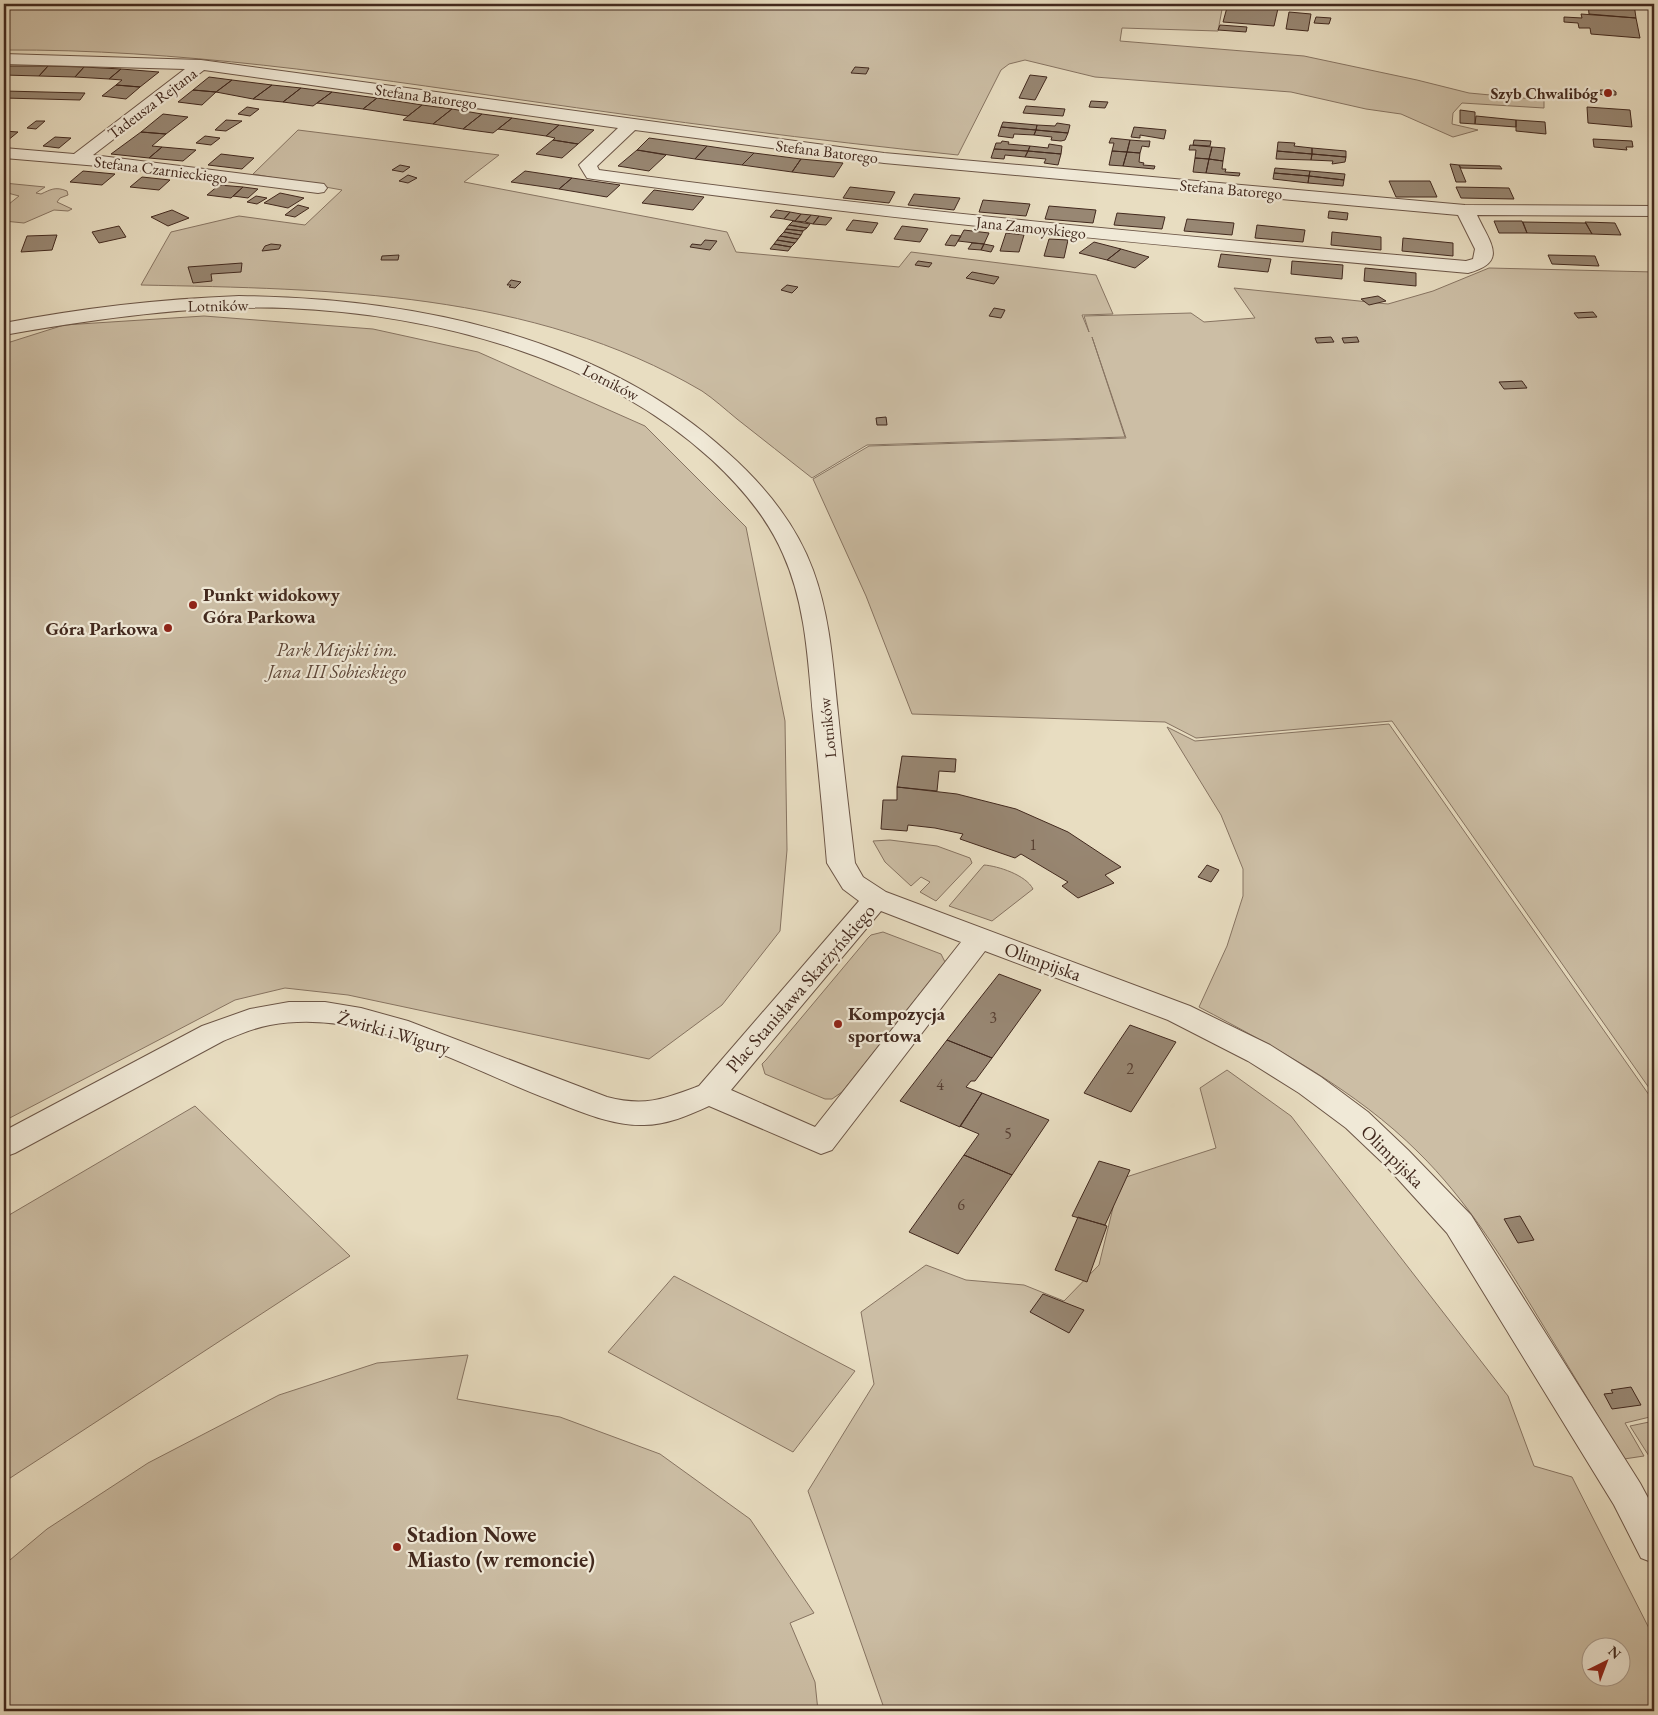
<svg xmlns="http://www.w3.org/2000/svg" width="1658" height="1715" font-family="'EB Garamond',serif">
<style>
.green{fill:#ccbea5;stroke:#877462;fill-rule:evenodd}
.building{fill:#988773;stroke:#42291e}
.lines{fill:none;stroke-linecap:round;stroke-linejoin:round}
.minor-casing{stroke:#6c5647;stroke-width:2}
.minor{fill:#f0e9d7;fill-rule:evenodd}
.poi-dot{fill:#8f2418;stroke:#f0e9d7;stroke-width:2}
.labels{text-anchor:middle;stroke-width:4.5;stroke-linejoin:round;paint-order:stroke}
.far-poi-label{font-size:16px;font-weight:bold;fill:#42291e;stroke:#f0e9d7;text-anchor:end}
.far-street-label{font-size:16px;fill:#42291e;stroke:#f0e9d7}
.number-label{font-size:16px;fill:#584033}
.poi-label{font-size:19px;font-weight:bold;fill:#42291e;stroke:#f0e9d7;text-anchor:start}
.park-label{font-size:19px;font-style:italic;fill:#5e4739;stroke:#f0e9d7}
.street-label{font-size:19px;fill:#42291e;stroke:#f0e9d7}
.near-poi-label{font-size:22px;font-weight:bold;fill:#42291e;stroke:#f0e9d7;text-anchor:start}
</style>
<rect width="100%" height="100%" fill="#e8ddc1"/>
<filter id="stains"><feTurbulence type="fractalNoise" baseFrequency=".004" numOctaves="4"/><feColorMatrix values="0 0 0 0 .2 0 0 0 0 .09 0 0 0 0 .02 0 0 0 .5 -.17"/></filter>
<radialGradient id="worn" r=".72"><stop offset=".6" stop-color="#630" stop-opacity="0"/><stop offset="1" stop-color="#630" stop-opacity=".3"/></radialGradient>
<path class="green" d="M4 4H1223L1218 31 1122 28 1120 41 1304 56 1417 80 1469 93 1544 100V108L1462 103 1453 113 1452 124 1478 130 1453 137 1401 114 1366 109 1291 92 1095 77 1025 60 1009 64 1001 70 958 155C812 140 668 121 522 100 351 75 177 49 4 50Z
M298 130 499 155 464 182 727 232 736 252 899 267 911 252 1096 275 1113 314 1082 315 1089 332 1084 316 1191 313 1204 322 1255 318 1234 288 1388 304 1433 291 1489 268 1654 272V1095L1392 721 1196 738 1165 722 912 714 866 596 813 479 869 446 1126 438 1092 337 1125 437 867 445 812 478C787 458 762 439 737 419 726 410 714 399 702 391 532 291 331 289 141 285L171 232 239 216 305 225 342 190 253 174Z
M4 183 45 187 36 193 41 194C50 190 55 186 67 191L68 195 60 198 57 202 72 209 68 211 54 210 24 223 4 221V208L19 196 4 192Z
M204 316 373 329 478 352 645 426 746 527 785 721 787 850 780 931 722 1005 649 1059 348 995 285 988 235 1000 4 1121V344L64 325Z
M1389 724 1654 1102V1416L1625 1423 1644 1456 1624 1459C1595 1411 1567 1364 1538 1317 1503 1259 1467 1200 1418 1152 1357 1091 1275 1047 1199 1007L1227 946 1243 896V869L1221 815 1167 727 1195 741Z
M890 840 937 846 970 858 972 863 936 901 920 892 930 882 921 877 911 886 885 862 873 841Z
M984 865C998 866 1026 875 1033 889L992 921 949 906Z
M883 932 941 954 945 962 842 1092 832 1099H825L765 1074 762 1064 766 1060 868 938 871 935Z
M1227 1070 1291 1116 1508 1396 1534 1466 1572 1477 1654 1638V1711H885L808 1491 874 1384 861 1312 926 1265 966 1280 1024 1285 1064 1301 1099 1265 1120 1179 1216 1148 1200 1088ZM1590 1648H1620V1678H1590Z
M195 1106 350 1256 4 1482V1218Z
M674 1276 855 1371 793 1452 608 1352Z
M468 1355 457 1399 560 1417 660 1454 750 1519 814 1613 790 1623 815 1682 818 1711H4V1565L47 1529 148 1463 279 1395 377 1363Z
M1654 1421V1464L1630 1426Z"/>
<path class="building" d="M1228 4H1279L1274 26 1223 22Z
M1588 4H1634L1636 18 1589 14Z
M1289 12 1311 14 1308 31 1286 29Z
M1581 14 1636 18 1640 38 1591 34 1590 28H1579L1578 23 1564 22V17L1582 18Z
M1316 17 1331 18 1329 24 1314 23Z
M1220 25 1247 27 1246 32 1218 30Z
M10 66H48L39 76 4 75Z
M48 66 84 67 75 77 39 76Z
M84 67 121 69 109 79 75 77Z
M855 67 869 68 866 74 851 73Z
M121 69 159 72 140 87 116 85 122 80 109 79Z
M1030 75 1047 77 1035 100 1019 98Z
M209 77 232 80 216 92 193 90Z
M232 80 272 85 253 99 216 92Z
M116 85 140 87 126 99 102 96Z
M272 85 301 88 283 102 253 99Z
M301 88 332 92 313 106 283 102Z
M193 90 216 92 202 105 178 102Z
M1600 90H1613L1616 92V95H1603L1600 94Z
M4 91 85 93 80 100 4 98Z
M332 92 377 98 363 109 317 103Z
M377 98 422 105 408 116 363 109Z
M1091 101 1108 102 1105 108 1089 107Z
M422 105 452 109 433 124 403 120Z
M1026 106 1065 109 1063 116 1023 113Z
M247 107 259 109 250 116 238 114Z
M1587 107 1630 110 1632 127 1588 123Z
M452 109 482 114 463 129 433 124Z
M1460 110 1475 112V124L1460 123Z
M163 114 188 117 166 134 141 132Z
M482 114 512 118 493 133 463 129Z
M1476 116 1516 120V127L1475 124Z
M512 118 559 125 546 136 498 129Z
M226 120 242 121 226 131 215 130Z
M1516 120 1545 122 1546 134 1516 131Z
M36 121H45L36 129 27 128Z
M1003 122 1037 125 1036 130 1001 127Z
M1057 123 1070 125 1068 133 1036 130 1037 125 1055 126Z
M559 125 594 130 578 144 553 140 555 138 546 136Z
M1001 127 1036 130 1034 135 1014 134 1013 138 998 136Z
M1134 127 1166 130 1164 139 1140 135V138L1131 137Z
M1036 130 1068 133 1065 140 1061 141 1051 140 1052 137 1034 135Z
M4 131 18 132 7 141H4Z
M141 132 166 134 152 146 162 147 149 158 111 154Z
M205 136 220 138 211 145 196 143Z
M55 137 71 138 59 148 43 146Z
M649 138 707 146 695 159 637 150Z
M1111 138 1130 140 1127 152 1112 151 1114 143H1109Z
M1593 139 1632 141 1633 147H1626L1627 150 1594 147Z
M553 140 578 144 562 158 536 154Z
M1130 140 1143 141H1150L1149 147 1142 146 1140 153 1127 152Z
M1194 140 1211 141 1210 146 1193 145Z
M1002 141 1009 142 1008 144 1030 146 1028 151 994 149 996 143H1001Z
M1278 142 1295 143 1294 146 1312 148V154L1277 151Z
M1049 144 1062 146 1061 154 1028 151 1030 146 1048 148Z
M1190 145 1212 147 1209 159 1195 158 1196 150H1189Z
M707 146 754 153 742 165 695 159Z
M162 147 196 150 183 161 149 158Z
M1212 147 1225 148 1223 161 1209 159Z
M1312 148 1346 151V157L1312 154Z
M994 149 1028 151 1025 157 1005 155 1004 159 991 158Z
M637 150 666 155 649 171 618 166Z
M1028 151 1061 154 1058 165 1044 163 1046 159 1025 157Z
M1112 151 1127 152 1123 166 1109 165Z
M1277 151 1312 154 1311 160 1276 159Z
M1127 152 1140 153 1139 162 1144 163 1143 165 1155 166 1154 169 1123 166Z
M754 153 801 159 792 172 742 165Z
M221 154 254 158 242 169 208 165Z
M1312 154 1346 157 1345 162 1332 164 1333 161 1311 160Z
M1195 158 1209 159 1206 173 1193 172Z
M801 159 843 163 834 177 792 172Z
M1209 159 1223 161 1222 169H1226L1225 172 1240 173 1239 176 1206 173Z
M1450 164 1459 165 1466 182H1456Z
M400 165 410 167 403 172 392 170Z
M1459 165 1500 166 1502 169 1461 168Z
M1275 168 1310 171 1309 176 1274 173Z
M83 171 115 174 102 185 70 182Z
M525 171 572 178 559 189 511 182Z
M1310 171 1345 174 1344 180 1309 176Z
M1274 173 1309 176 1308 183 1273 179Z
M408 175 417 178 408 183 399 181Z
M1309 176 1344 180 1343 186 1308 183Z
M142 177 170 180 159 190 130 187Z
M572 178 620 185 607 197 559 189Z
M1389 181H1430L1437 197H1396Z
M219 185 243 187 231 198 207 195Z
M243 187 258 189 248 198 233 196Z
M850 187 895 192 889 203 843 198Z
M1456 187 1509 188 1514 199 1461 198Z
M654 190 704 197 693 210 642 203Z
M280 193 304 198 288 208 264 203Z
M914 194 960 198 954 210 908 205Z
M256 196 267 198 257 204 247 202Z
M983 200 1030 204 1026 216 979 212Z
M298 205 309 208 295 217 285 215Z
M1049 206 1096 210 1093 223 1045 219Z
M172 210 189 218 168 226 151 217Z
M776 210 790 212 784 219 770 217Z
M1329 211 1348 213 1347 220 1328 218Z
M790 212 801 214 795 221 784 219Z
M1117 213 1165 217 1162 229 1114 225Z
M801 214 811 215 805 222 795 221Z
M811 215 819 216 813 224 805 222Z
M819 216 832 218 826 225 813 224Z
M1187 219 1234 223 1232 235 1184 231Z
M853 220 878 223 872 233 846 230Z
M793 221 810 224 807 228 789 225Z
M1494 221H1522L1527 233H1499Z
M1523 222 1586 223 1592 234 1527 233Z
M1585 222 1615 223 1621 235 1592 234Z
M789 225 807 228 803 231 786 229Z
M1257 225 1305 230 1303 242 1255 238Z
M119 226 126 237 99 243 92 232Z
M902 226 928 229 920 242 894 239Z
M786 229 803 231 801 235 784 232Z
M964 230 989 233 984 244 958 241Z
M784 232 801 235 798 239 780 236Z
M1332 232 1381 237V250L1331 245Z
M1006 233 1024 235 1019 252 1000 251Z
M57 235 52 250 21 252 27 236Z
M951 235 961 236 955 246 945 245Z
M780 236 798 239 795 243 777 240Z
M1403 238 1453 243V256L1402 251Z
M1049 239 1068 240 1064 258 1044 256Z
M705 240 717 241 710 250 690 247 692 244 701 245Z
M777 240 795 243 791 247 774 244Z
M1094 242 1121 249 1107 260 1079 253Z
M972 243 984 244 981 250 968 249Z
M271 244 281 245 279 249 262 251 265 246Z
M774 244 791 247 788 251 770 249Z
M984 244 994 246 991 252 981 250Z
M1121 249 1149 257 1135 268 1107 260Z
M1221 254 1271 259 1268 272 1218 267Z
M399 255 398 260H381L382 256Z
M1548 255 1595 256 1599 266 1552 264Z
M918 261 932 263 929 267 915 265Z
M1292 261 1343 265 1342 279 1291 274Z
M242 263 241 272 211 274 212 281 193 283 188 267Z
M1365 268 1416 273V286L1364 281Z
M972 272 999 277 994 284 966 278Z
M511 280 521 282 515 288 509 287 511 285H507Z
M787 285 798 287 792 293 781 290Z
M1378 296 1386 301 1369 305 1361 299Z
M994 308 1005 310 1001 318 989 316Z
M1593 312 1597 317 1578 318 1574 313Z
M1331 337 1334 342 1317 343 1315 338Z
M1357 337 1359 342 1344 343 1342 338Z
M1522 381 1527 388 1504 389 1499 382Z
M886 417 887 425H877L876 418Z
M902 756 956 759 955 772 939 771 937 791 897 787Z
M897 787 957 794 1016 809 1068 832 1121 867 1105 875 1114 883 1078 898 1062 886 1068 882 1021 854 1015 858 960 839 963 834 935 828 908 825 907 831 881 829 883 800H897Z
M1207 865 1219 870 1211 882 1198 877Z
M999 974 1041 990 992 1058 947 1040Z
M1130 1025 1176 1042 1131 1112 1084 1093Z
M947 1040 992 1058 975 1081H971L966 1087 982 1093 960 1127 900 1101Z
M982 1093 1049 1120 1012 1175 964 1155 979 1134 960 1126Z
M964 1155 1012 1175 958 1254 909 1232Z
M1099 1161 1130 1170 1105 1225 1072 1216Z
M1520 1216 1534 1240 1518 1243 1504 1219Z
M1078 1217 1107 1226 1087 1282 1055 1270Z
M1043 1294 1084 1310 1069 1333 1030 1312Z
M1631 1387 1641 1405 1612 1409 1604 1394 1613 1393 1611 1390Z"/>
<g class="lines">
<g class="minor-casing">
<path id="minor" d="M4 54 201 60 884 153 1465 205 1654 206V216L1477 215C1490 243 1509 262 1468 273 1176 247 884 220 593 179L587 178 579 165 618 128 204 70 93 155 324 184 327 188 324 192 318 193 122 168 4 158V148L74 154 185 69 4 64ZM635 130 884 163 1458 215 1475 249 1473 259 1466 261C1177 236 887 210 599 170L597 166Z
M239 296C410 298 598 334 728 453 764 485 796 524 813 570 830 616 833 665 838 713 843 763 849 813 855 863L863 877 886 892 1190 1006 1270 1045 1321 1077 1368 1112 1408 1150 1471 1215 1640 1483 1654 1509V1563L1641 1558 1614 1505 1447 1233 1386 1166 1346 1128 1299 1093 1248 1061 1168 1020 985 951 832 1150 821 1154 709 1106C689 1115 667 1125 644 1125 613 1126 581 1112 553 1101 464 1068 368 1007 270 1025 253 1028 238 1035 223 1041L15 1153 4 1157V1131L202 1026 250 1009 289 1002H325L361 1008 408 1021 607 1097C645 1107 664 1099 699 1086L859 901 843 889 827 863C823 814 818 765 813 716 808 661 806 605 783 554 767 517 741 487 712 460 601 358 434 314 286 308 190 305 97 319 4 335V323C82 308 159 299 239 296ZM881 911 961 942 815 1127 731 1090Z"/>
</g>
<use href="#minor" class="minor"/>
</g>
<g class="poi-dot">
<circle cx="1608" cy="93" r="5"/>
<circle cx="193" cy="605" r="5"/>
<circle cx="168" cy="628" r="5"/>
<circle cx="838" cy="1024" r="5"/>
<circle cx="397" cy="1547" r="5"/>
</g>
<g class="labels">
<g class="far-poi-label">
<text x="1598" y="99">Szyb Chwalibóg</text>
</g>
<g class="far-street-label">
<text transform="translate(426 96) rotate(8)" y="6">Stefana Batorego</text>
<text transform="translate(152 103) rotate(-37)" y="6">Tadeusza Rejtana</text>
<text transform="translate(827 151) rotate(7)" y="6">Stefana Batorego</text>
<text transform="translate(161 169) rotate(7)" y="6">Stefana Czarnieckiego</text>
<text transform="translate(1231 189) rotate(5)" y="6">Stefana Batorego</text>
<text transform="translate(1031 227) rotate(6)" y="6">Jana Zamoyskiego</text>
<text transform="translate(218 305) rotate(-1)" y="6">Lotników</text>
<text transform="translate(611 382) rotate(27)" y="6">Lotników</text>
<text transform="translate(827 728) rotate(-96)" y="6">Lotników</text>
</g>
<g class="number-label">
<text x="1033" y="850">1</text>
<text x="993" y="1023">3</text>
<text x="1130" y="1074">2</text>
<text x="940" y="1090">4</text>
<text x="1008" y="1139">5</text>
<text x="961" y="1210">6</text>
</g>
<g class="poi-label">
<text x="203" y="601">Punkt widokowy<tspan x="203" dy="22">Góra Parkowa</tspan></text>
<text x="158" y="635" text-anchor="end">Góra Parkowa</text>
<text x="848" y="1020">Kompozycja<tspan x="848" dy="22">sportowa</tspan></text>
</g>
<g class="park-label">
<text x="337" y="656">Park Miejski im.<tspan x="337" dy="22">Jana III Sobieskiego</tspan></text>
</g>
<g class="street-label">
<text transform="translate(1043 961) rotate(20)" y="7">Olimpijska</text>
<text transform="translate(800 988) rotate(-49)" y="7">Plac Stanisława Skarżyńskiego</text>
<text transform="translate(394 1032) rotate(16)" y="7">Żwirki i Wigury</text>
<text transform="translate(1393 1156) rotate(45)" y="7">Olimpijska</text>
</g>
<g class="near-poi-label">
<text x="407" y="1542">Stadion Nowe<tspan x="407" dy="25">Miasto (w remoncie)</tspan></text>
</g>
</g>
<rect width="1658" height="1715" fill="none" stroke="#e8ddc1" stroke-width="20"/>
<rect x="5" y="5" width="1648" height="1705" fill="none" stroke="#42291e" stroke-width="2.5"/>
<rect x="10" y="10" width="1638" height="1695" fill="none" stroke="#42291e"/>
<g transform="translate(1606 1662) rotate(42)"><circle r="24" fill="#f0e9d7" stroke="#aa9c8d"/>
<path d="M0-4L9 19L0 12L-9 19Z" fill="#8f2418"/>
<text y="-8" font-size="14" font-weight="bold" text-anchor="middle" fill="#42291e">N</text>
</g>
<rect width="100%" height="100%" filter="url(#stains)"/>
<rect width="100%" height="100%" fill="url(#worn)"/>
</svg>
